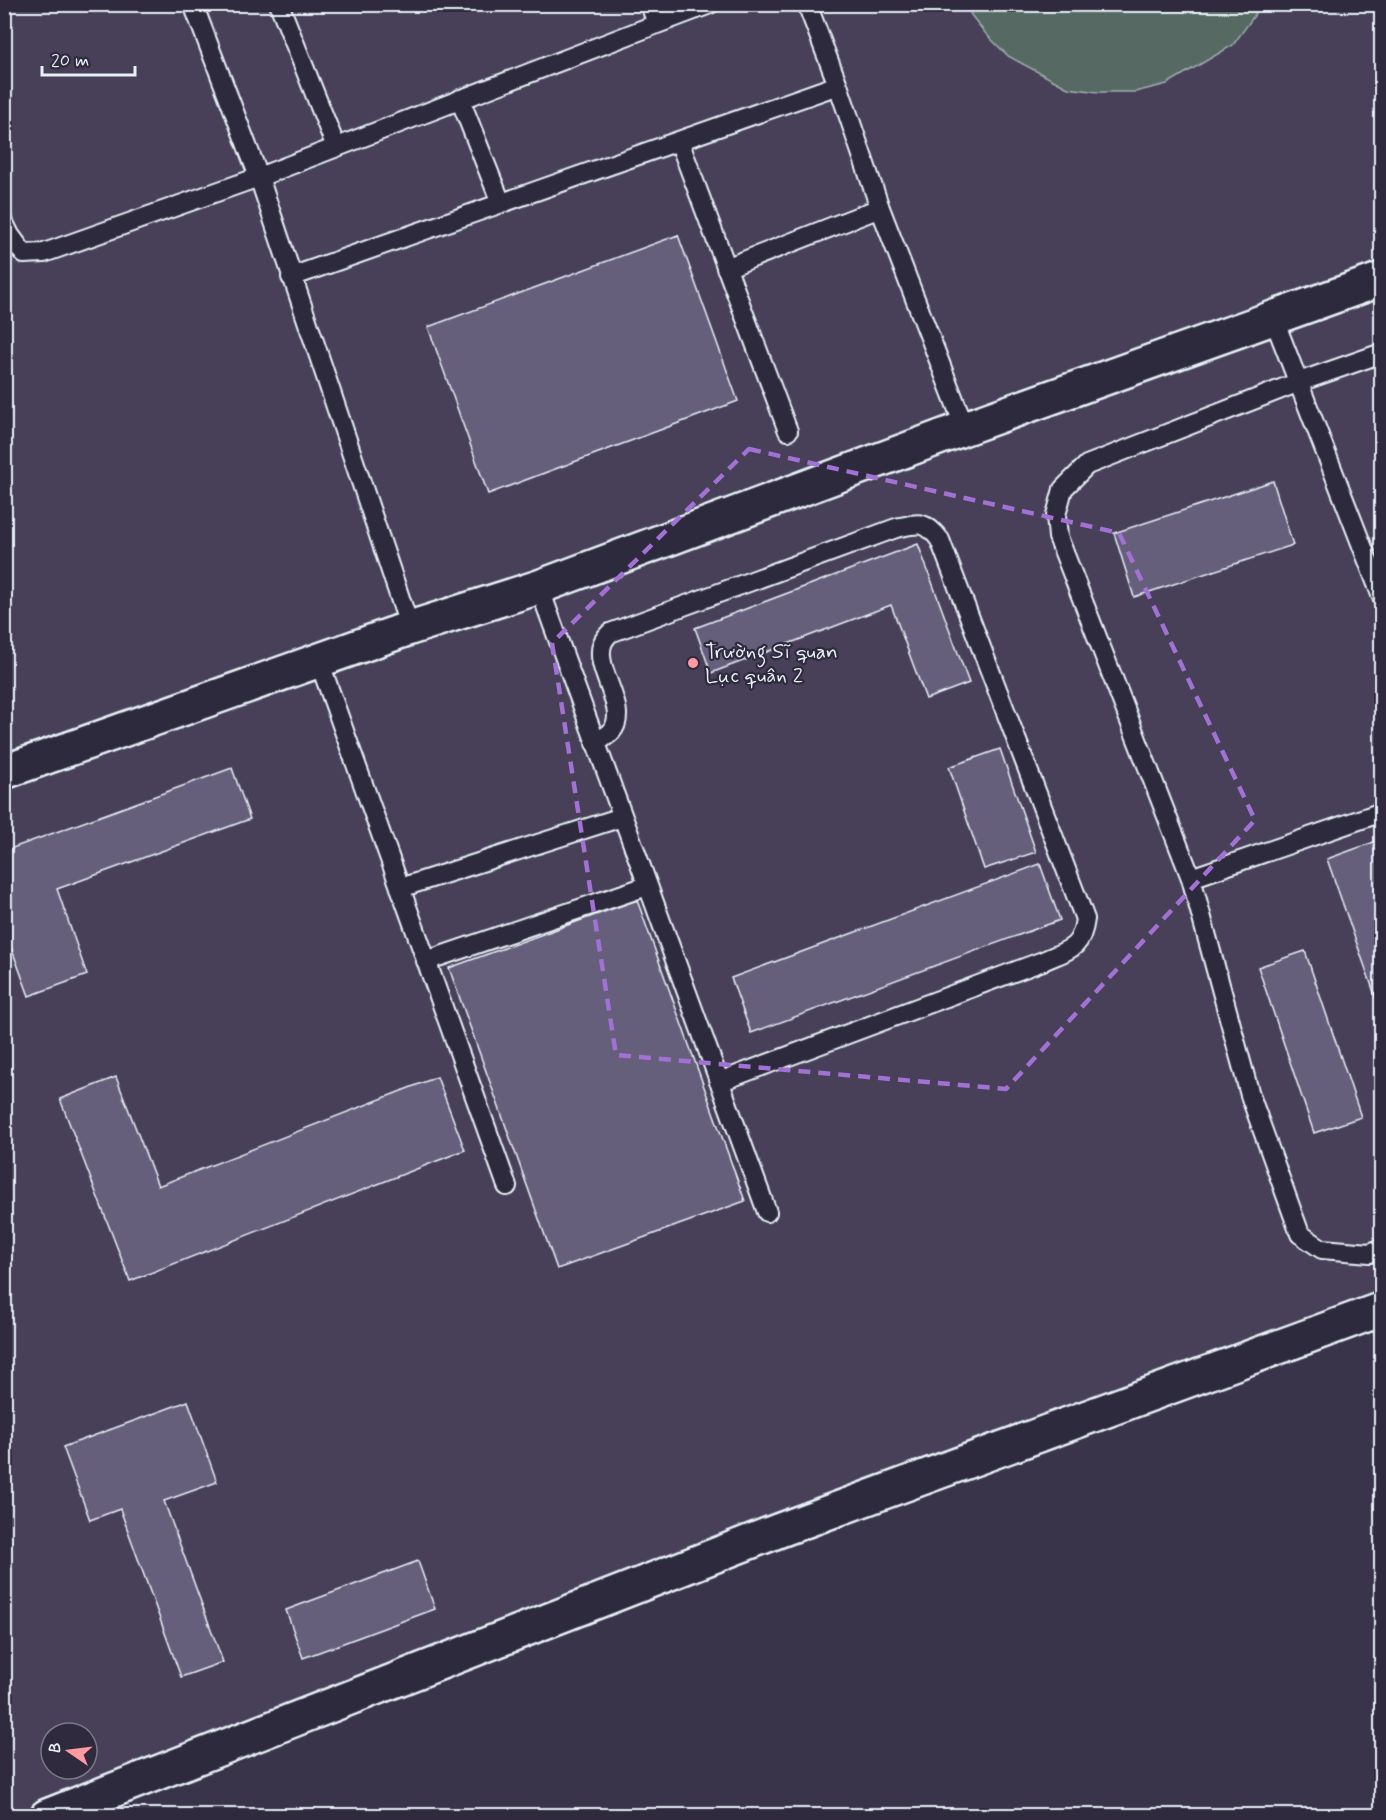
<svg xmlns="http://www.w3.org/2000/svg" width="1386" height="1820" font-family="Mynerve,sans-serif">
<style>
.built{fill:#474159;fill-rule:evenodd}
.green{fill:#566a64;stroke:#9faeae;stroke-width:1.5}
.building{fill:#665e7c;stroke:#e8f1f8;stroke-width:1.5}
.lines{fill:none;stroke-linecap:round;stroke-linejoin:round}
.lane-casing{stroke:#e8f1f8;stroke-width:22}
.street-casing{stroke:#e8f1f8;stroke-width:38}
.lane{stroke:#2f2a3d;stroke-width:18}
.street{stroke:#2f2a3d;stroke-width:33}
.marked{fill:none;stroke:#a171d3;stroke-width:4.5;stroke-dasharray:12 8;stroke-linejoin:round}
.poi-dot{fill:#ff9aa2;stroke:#2f2a3d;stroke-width:2}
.labels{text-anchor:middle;stroke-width:4.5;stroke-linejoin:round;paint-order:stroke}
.poi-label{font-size:21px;fill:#e8f1f8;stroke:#2f2a3d;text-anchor:start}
</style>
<rect width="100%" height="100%" fill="#3a344a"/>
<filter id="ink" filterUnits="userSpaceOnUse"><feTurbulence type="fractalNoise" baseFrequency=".0167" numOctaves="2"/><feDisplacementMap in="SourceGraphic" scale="12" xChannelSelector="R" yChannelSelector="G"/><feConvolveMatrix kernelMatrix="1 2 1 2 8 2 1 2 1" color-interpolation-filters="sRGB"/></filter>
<g filter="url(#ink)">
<path class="built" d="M5 5H1381V1322L778 1543 78 1815 5 1816ZM51 1733H87V1769H51Z"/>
<path class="green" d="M967 5H1258L1254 16 1233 45 1167 84 1135 92H1098L1068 88 1008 56 986 34 971 15Z"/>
<path class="building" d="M678 235 738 401 488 494 428 327Z
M1273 481 1293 545 1134 597 1114 533Z
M918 544 969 683 926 699 891 605 711 673 695 628Z
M1000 749 1036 852 984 869 949 767Z
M232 768 250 819 57 889 87 975 29 996 4 928V851Z
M1382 839V1015L1327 859Z
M1040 864 1060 920 751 1033 731 978Z
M637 900 745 1201 557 1269 449 968Z
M1305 951 1361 1117 1314 1133 1258 967Z
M116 1077 158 1186 437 1077 465 1150 130 1281 60 1099Z
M188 1401 217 1482 164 1501 223 1662 181 1677 120 1509 90 1520 63 1447Z
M418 1561 435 1609 303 1658 286 1610Z"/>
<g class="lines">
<g class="lane-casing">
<path id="lane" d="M193 4 259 177 410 628
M279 4 336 147
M650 4 657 24 710 4
M807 4 838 85 880 208 965 428
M460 99 501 203
M679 141 788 431
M4 223 10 235 24 254 44 253 259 177 657 24
M726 268 880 208
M291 277 838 85
M1273 317 1382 597
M1382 353 1299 382 1087 465 1063 489 1056 515 1058 537 1191 878 1250 1095 1300 1234 1322 1249 1370 1253 1382 1248
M539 587 767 1212
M319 661 507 1186
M595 743C600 740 607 736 611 732 631 710 594 671 602 645 603 641 607 636 610 633L896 528C919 523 925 520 940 540L1085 919C1081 950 1069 949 1043 961L719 1082
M1191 878 1382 812
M400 888 622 817
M426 961 647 886"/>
</g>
<g class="street-casing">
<path id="street" d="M4 772 410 628 539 587 965 428 1382 279
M47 1816 780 1530 1382 1309"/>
</g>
<use href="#lane" class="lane"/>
<use href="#street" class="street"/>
</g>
</g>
<path class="marked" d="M749 449 1119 533 1255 820 1006 1089 616 1055 552 643Z"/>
<circle class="poi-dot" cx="693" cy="663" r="6"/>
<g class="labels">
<g class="poi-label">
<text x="705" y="658">Trường Sĩ quan<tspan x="705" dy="24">Lục quân 2</tspan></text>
</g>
</g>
<rect width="1386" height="1820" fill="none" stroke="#2f2a3d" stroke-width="24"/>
<rect x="12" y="12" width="1362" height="1796" fill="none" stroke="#e8f1f8" stroke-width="2" filter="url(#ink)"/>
<g transform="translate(69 1751) rotate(284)"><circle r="28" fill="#2f2a3d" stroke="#797a88" stroke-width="1.5"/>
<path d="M0-4.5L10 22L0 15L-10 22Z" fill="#ff9aa2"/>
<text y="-9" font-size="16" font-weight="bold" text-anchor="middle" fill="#e8f1f8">B</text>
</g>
<path d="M42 66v9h93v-9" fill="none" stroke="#e8f1f8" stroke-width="3"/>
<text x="51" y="66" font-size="18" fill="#e8f1f8" stroke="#2f2a3d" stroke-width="4.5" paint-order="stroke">20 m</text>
</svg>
